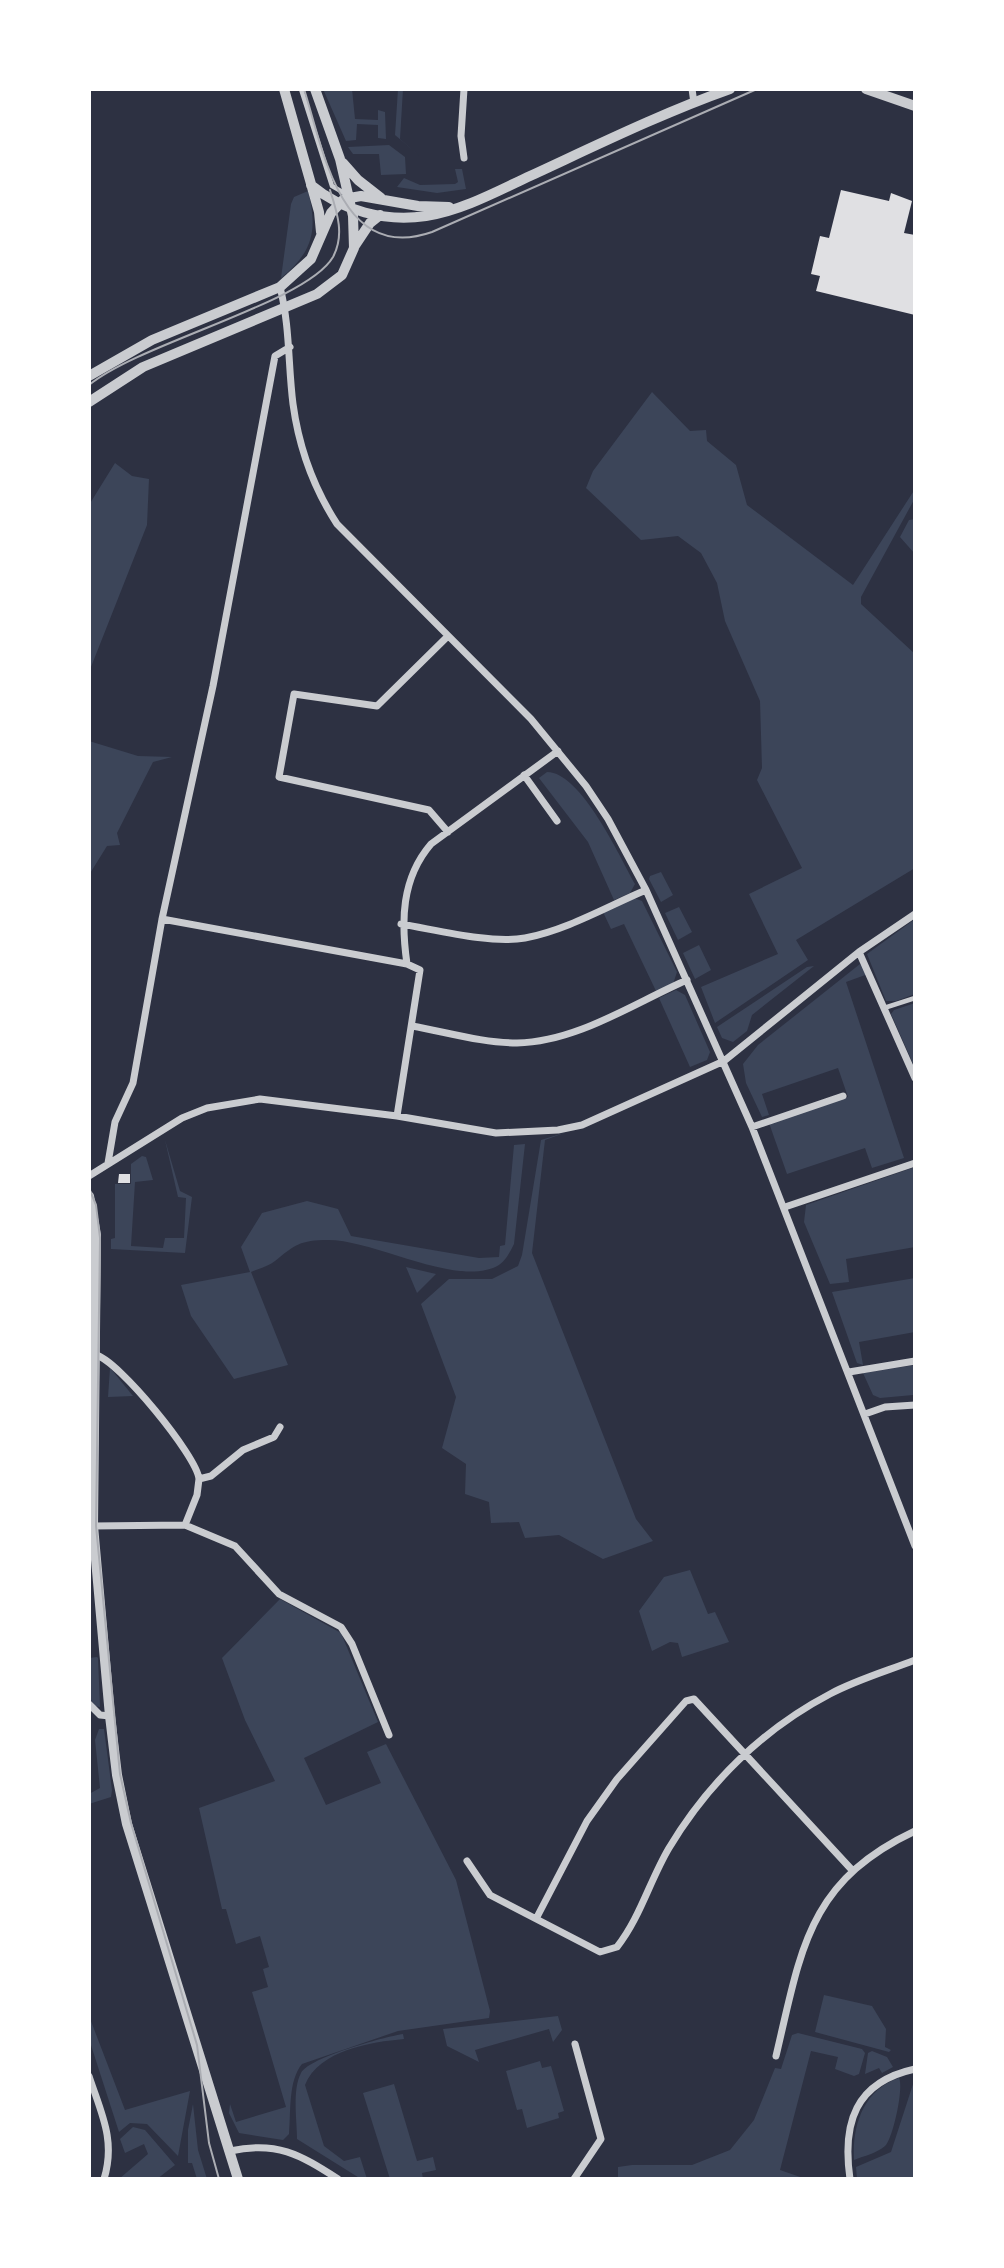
<svg xmlns="http://www.w3.org/2000/svg" width="1004" height="2268" font-family="'Asap Condensed',sans-serif">
<style>
.green{fill:#3c4559}
.building{fill:#e0e0e3}
.lines{fill:none;stroke-linecap:round;stroke-linejoin:round}
.service{stroke:#caccd0;stroke-width:4.5}
.minor{stroke:#caccd0;stroke-width:7}
.tertiary{stroke:#caccd0;stroke-width:10}
.tram{stroke:#abadb3;stroke-width:2}
</style>
<rect width="100%" height="100%" fill="#2d3142"/>
<path class="green" d="M323 89H352L355 119 378 120V110L385 112 386 139 378 138V125L357 124 356 140 346 141Z
M398 89H403L400 139 421 157 395 135Z
M389 145 405 157 406 174 381 175 379 154H353L348 147Z
M455 169H462L466 189 437 193 397 187 404 178 420 185 455 184 458 182Z
M308 191C318 230 313 252 281 278L291 204 294 197Z
M652 392 690 431 706 430 707 441 736 465 747 505 853 585 915 489V498L861 597V604L915 654V868L796 940 808 960 715 1023 701 987 778 954 749 894 802 868 757 780 762 768 760 701 725 621 717 583 701 553 678 536 641 540 586 488 593 471Z
M115 463 132 476 149 479 147 525 89 672V505Z
M915 519V554L900 537 909 520Z
M89 741 138 756 172 757 153 762 117 833 120 845 107 846 89 875Z
M547 772C581 772 620 857 635 884L630 893 614 900 588 842 539 778Z
M661 872 673 895 661 902 649 879 650 876Z
M634 898 642 901 677 972 673 984 656 991 624 924 611 929 603 912Z
M679 907 692 932 678 940 665 913Z
M915 919V994L896 1001H886L867 954Z
M699 945 711 970 695 979 683 953Z
M860 964 868 974 846 982 904 1158 872 1168 865 1148 787 1174 769 1123 848 1097 838 1068 762 1094 769 1115 762 1117 746 1083 743 1064 758 1045Z
M814 966 752 1015 747 1031 733 1042 722 1038 717 1027 807 967Z
M676 990 685 995 710 1052 707 1060 690 1067 659 998Z
M915 1003V1068L891 1014 894 1010Z
M567 1132 545 1140 532 1253 636 1519 653 1541 603 1559 559 1535 525 1538 519 1522 491 1523 489 1502 465 1494 466 1464 442 1448 456 1397 421 1304 449 1279H492L518 1266 522 1255 541 1140Z
M165 1140 180 1191 192 1197 185 1253 111 1249V1239L115 1238V1184H131V1164L142 1156 146 1157 153 1180 135 1182 131 1246 163 1248 165 1238H184L186 1198 178 1197Z
M525 1144 514 1244C509 1254 504 1264 493 1268 449 1284 374 1240 328 1240 300 1240 295 1245 275 1261 269 1266 258 1269 251 1272L288 1365 234 1379 191 1316 181 1285 250 1272 241 1247 262 1213 307 1201 338 1209 351 1236 479 1258 499 1257 500 1246 505 1245 514 1145Z
M915 1167V1247L846 1259 849 1282 830 1284 804 1222 806 1205Z
M406 1267 436 1274 417 1293Z
M915 1278V1332L859 1342 863 1365 857 1363 832 1292Z
M915 1365 913 1395 880 1398 873 1395 863 1373Z
M110 1368 111 1369 133 1396 108 1397Z
M690 1570 708 1614 715 1612 729 1642 682 1657 678 1643 670 1642 652 1651 639 1611 664 1577Z
M280 1599 341 1633 378 1722 304 1758 326 1805 381 1783 367 1752 386 1744 456 1880 490 2011 489 2018 398 2031 302 2064C288 2081 291 2112 289 2134L283 2140 239 2133 229 2113 230 2104 236 2122 286 2107 252 1992 268 1987 263 1969 269 1967 260 1936 236 1944 226 1909H222L199 1808 275 1781 245 1720 222 1658Z
M97 1657 98 1658 100 1707 95 1706 89 1697V1658Z
M99 1729H104L112 1790 111 1797 89 1804V1794L100 1788 95 1740Z
M824 1995 872 2006 886 2029 885 2047 891 2050 889 2052 815 2032Z
M89 2016 125 2110 190 2091 178 2156 147 2124 130 2123 119 2132 89 2039Z
M558 2016 562 2030 553 2042 549 2029 475 2050 479 2062 447 2046 443 2029Z
M798 2033 862 2049 865 2053 859 2074 854 2076 835 2069 838 2057 811 2051 780 2170 806 2179H618V2167L632 2165H692L730 2150 754 2120 775 2068 781 2069 792 2035Z
M403 2034 404 2039C371 2042 319 2050 305 2085L324 2146 344 2161 360 2157 367 2179H361L297 2139C297 2121 292 2090 301 2073 310 2057 384 2037 403 2034Z
M872 2051 887 2057 893 2067 882 2073 879 2068 865 2074 868 2053Z
M540 2061 542 2068 551 2066 564 2111 558 2113 559 2118 527 2128 522 2109 517 2110 506 2071Z
M899 2078C904 2087 893 2139 885 2146 877 2153 864 2156 854 2160 852 2126 863 2090 899 2078Z
M915 2078V2179H857L856 2167 891 2152Z
M394 2084 417 2161 433 2157 436 2170 422 2173 423 2179H390L363 2093Z
M193 2104 198 2150 207 2179H197L192 2163H188V2130Z
M133 2127 145 2130 175 2165 157 2179H119L148 2154 144 2144 125 2153 120 2139Z"/>
<path class="building" d="M841 190 889 201 891 193 912 201 904 233 915 235V315L816 291 820 276 811 274 820 236 829 238Z
M119 1174H130V1183H118Z"/>
<g class="lines">
<path class="service" d="M301 89 332 186 346 194
M884 1008 915 998"/>
<path class="minor" d="M464 89 461 136 464 158
M692 89 694 103
M280 287C290 326 288 365 293 404 299 448 313 487 337 524L531 719 586 786 608 819 646 890 752 1127 915 1546
M448 636 377 706 294 694 279 777 429 810 448 832
M524 775 557 821
M162 919 407 964 420 970 397 1116
M401 924C437 930 490 944 525 938 567 930 608 906 646 890
M859 952 915 1078
M407 964C401 922 401 879 431 844L558 751
M412 1026C446 1032 483 1043 517 1043 577 1042 634 1003 687 980
M752 1127 843 1096
M108 1163 115 1122 133 1083 162 919 213 686 275 356 290 347
M89 1176 182 1118 207 1108 260 1099 397 1116 496 1133 558 1130 582 1125 724 1061 859 952 915 914
M785 1207 915 1163
M96 1355C118 1360 197 1456 199 1479L211 1476 243 1450 274 1437 280 1427
M849 1372 915 1361
M865 1414 885 1407 915 1405
M185 1525 235 1546 279 1594 341 1627 352 1644 389 1735
M93 1526 185 1525 197 1495 199 1479
M89 1704 100 1715 110 1716
M467 1861 490 1895 600 1952 617 1947C640 1918 650 1880 669 1848 708 1783 763 1729 830 1694 856 1680 887 1671 915 1660
M537 1917 587 1821 617 1779 686 1701 694 1699 852 1870
M776 2056C801 1951 807 1882 915 1831
M89 2076C101 2113 116 2140 104 2179
M230 2151C277 2141 299 2154 338 2179
M574 2179 601 2139 575 2044
M850 2179C842 2123 855 2082 915 2069"/>
<path class="tertiary" d="M284 89 319 212 321 232
M866 89 915 106
M343 163 358 180 381 198
M311 185C342 211 385 222 426 216 461 211 498 191 530 176 595 146 662 113 730 89
M354 247 370 223 380 215
M89 376 152 340 280 287 311 259 331 213 344 199 361 196 418 206 449 207
M89 402 143 367 317 294 342 275 354 248 353 216 340 159 315 89
M89 1196 96 1235 93 1526 110 1716 117 1775 127 1824 238 2179"/>
<path class="tram" d="M304 89C324 152 341 264 432 232L757 89
M89 385C142 342 306 303 333 257 345 235 337 212 330 190
M89 1188 96 1205 100 1238 96 1526 120 1774 131 1823 197 2045 209 2143 219 2179"/>
</g>
<rect width="1004" height="2268" fill="none" stroke="#ffffff" stroke-width="182"/>
</svg>
